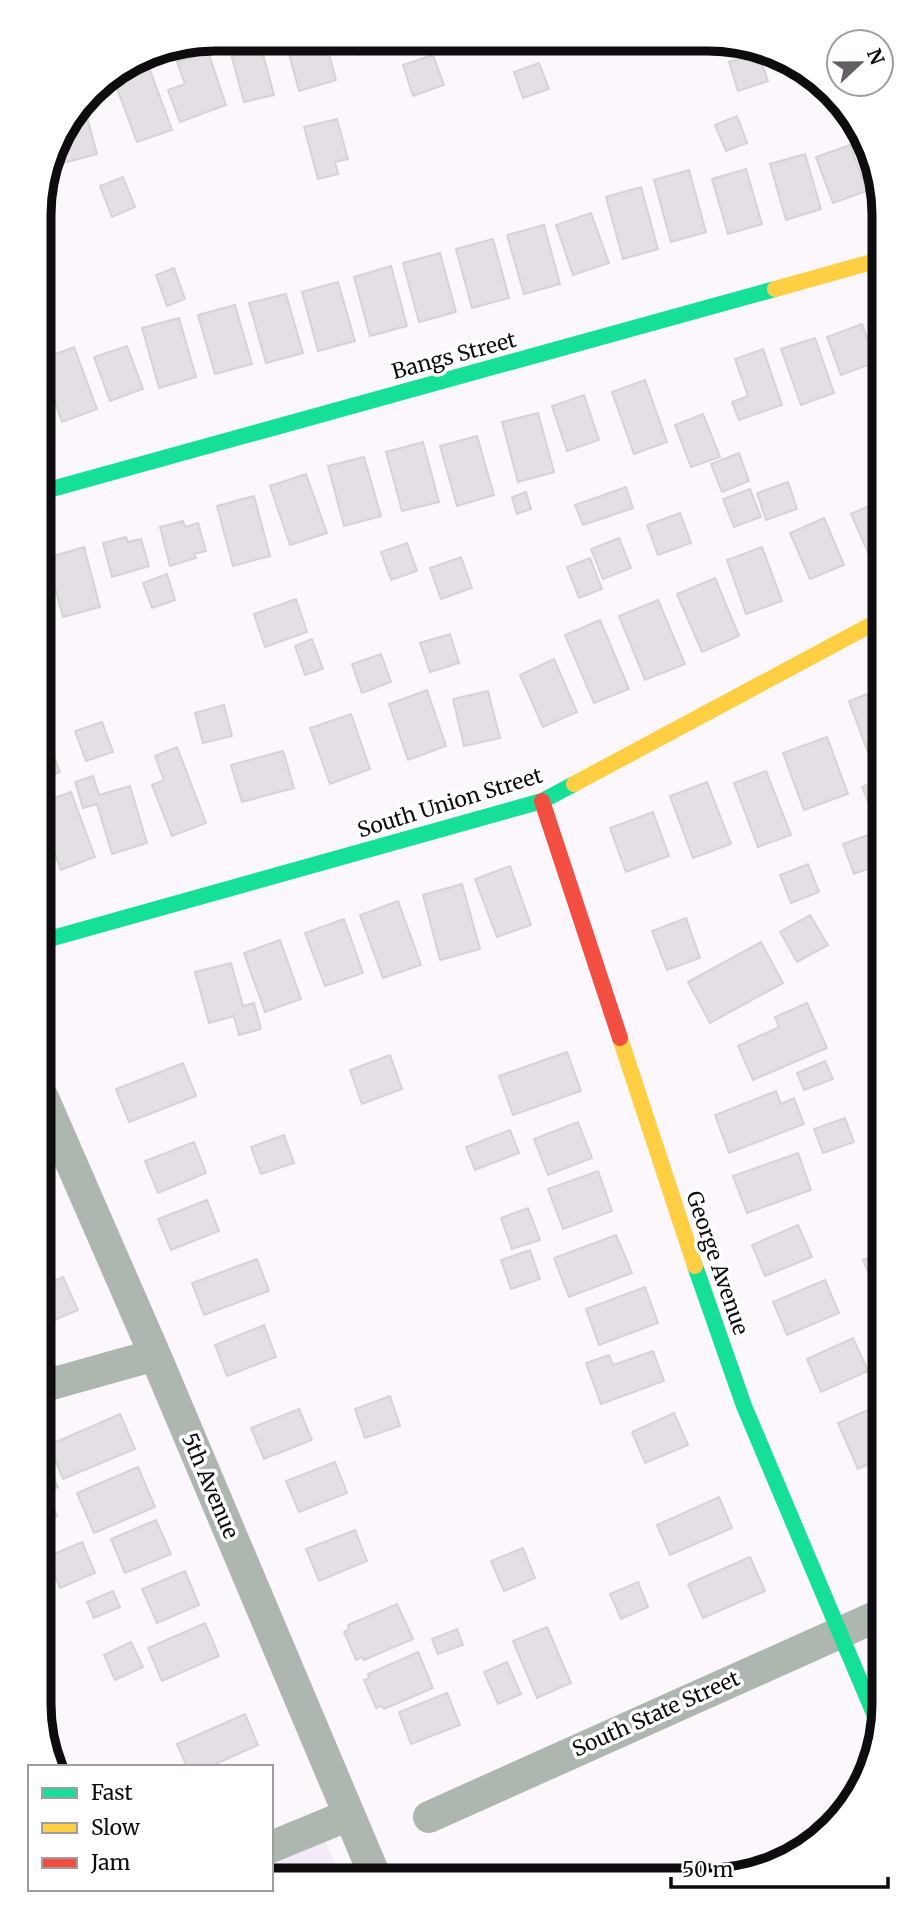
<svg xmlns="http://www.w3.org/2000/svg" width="923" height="1919" font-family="Merriweather,serif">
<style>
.education{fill:#f3eaf7}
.building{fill:#e3dfe4;stroke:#d6d3d7;stroke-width:2}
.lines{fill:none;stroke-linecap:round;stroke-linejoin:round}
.street{stroke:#adb6af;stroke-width:32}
.fast{stroke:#16e098;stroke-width:16}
.slow{stroke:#ffcf43;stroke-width:16}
.jam{stroke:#f24e42;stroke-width:16}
.labels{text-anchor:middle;stroke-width:7;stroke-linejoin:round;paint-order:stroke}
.street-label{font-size:21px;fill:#0f0c10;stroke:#fff}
.rim{fill:none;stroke:#0f0c10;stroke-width:9}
</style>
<rect width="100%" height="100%" fill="#fbf7fc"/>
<path class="education" d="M325 1840 340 1876 271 1877V1862Z"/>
<path class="building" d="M227 39H259L274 95 244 102Z
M285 39H325L336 80 299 91Z
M353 39 402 40 358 55Z
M208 52 226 105 180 122 168 90 185 84 177 62Z
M758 52 768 81 738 91 729 62Z
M433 55 444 85 413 96 403 65Z
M147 62 172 130 137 142 112 75Z
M539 63 549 89 523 98 514 72Z
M83 102 97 154 60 164 55 143 57 137Z
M737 116 747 143 726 151 715 125Z
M337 119 348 159 335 162 338 174 318 179 304 127Z
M863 144 878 169V192Z
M850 145 867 191 833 203 816 157Z
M805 154 821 209 786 220 770 164Z
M746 169 762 224 728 234 712 179Z
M689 170 706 232 671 242 654 180Z
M123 177 135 207 112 217 100 186Z
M641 187 658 249 623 259 606 197Z
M591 213 609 263 573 275 556 225Z
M544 225 560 284 524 294 507 235Z
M493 239 509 298 472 308 456 249Z
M440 253 456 312 419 322 403 263Z
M391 266 407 326 370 336 354 277Z
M174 268 185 299 167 306 156 275Z
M338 282 355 341 318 351 302 292Z
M286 294 303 353 266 363 249 303Z
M235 305 252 364 215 374 198 315Z
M179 318 196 377 159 388 142 328Z
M862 324 876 362 841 375 827 337Z
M815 338 834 393 801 405 781 349Z
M127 346 143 389 110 401 94 357Z
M74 347 97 409 62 422 40 360Z
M763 349 782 405 739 420 732 402 748 396 735 359Z
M645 380 667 442 634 454 612 392Z
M584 395 599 440 567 451 552 406Z
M538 413 554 472 518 482 502 422Z
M703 414 720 457 691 467 675 425Z
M477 436 494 495 457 506 440 446Z
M423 442 439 502 402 511 386 452Z
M739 453 749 481 722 492 711 464Z
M364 457 381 516 344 526 328 466Z
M306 474 327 533 290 545 270 486Z
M788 482 797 509 766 520 757 493Z
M626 487 633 508 583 525 575 505Z
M750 489 761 517 734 527 723 499Z
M526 492 531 509 517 514 512 497Z
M254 496 270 556 233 566 217 506Z
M880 501V555L871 559 851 514Z
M680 513 691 543 658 555 647 525Z
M824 518 844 565 810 579 790 533Z
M183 521 185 527 198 523 206 551 194 554 196 558 170 566 160 527Z
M126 537 128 542 141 539 149 566 112 577 103 543Z
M619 538 631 568 603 579 591 549Z
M407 543 417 571 391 580 381 552Z
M84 547 100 607 63 617 47 558Z
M762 547 782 601 746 614 727 560Z
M461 557 472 588 441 599 430 568Z
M590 558 602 589 579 598 567 567Z
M167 574 175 600 152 608 143 583Z
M715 578 739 636 702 652 677 594Z
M296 599 307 632 265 647 254 614Z
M658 600 685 664 645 680 619 616Z
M600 620 629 689 594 703 565 635Z
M450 634 459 663 430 672 420 643Z
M312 639 323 669 305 675 295 646Z
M41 640 49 661 41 664Z
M381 654 391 682 362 693 352 664Z
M554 659 577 712 543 727 520 675Z
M880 689 881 764 873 766 849 701Z
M427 690 446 746 408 760 389 704Z
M488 691 500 738 464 746 453 699Z
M224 705 232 736 203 743 195 713Z
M351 714 370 769 330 784 310 728Z
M102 722 113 752 86 761 75 731Z
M827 737 848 794 804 810 783 753Z
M50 746 60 772 42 779V749Z
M177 747 206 823 172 836 152 785 164 780 155 756Z
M283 751 294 788 242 802 231 765Z
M766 771 791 835 758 847 734 783Z
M93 776 99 795 130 786 147 843 112 854 97 804 83 808 75 782Z
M876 781 881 792V816L875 818 862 787Z
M707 782 731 844 693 858 670 796Z
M71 792 95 857 61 870 42 820V802Z
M653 812 669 856 626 872 610 828Z
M868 835 879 865 854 874 843 844Z
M808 864 819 892 791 903 780 875Z
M510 866 531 925 497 937 475 879Z
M462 884 480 949 440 960 423 895Z
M398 901 421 965 383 978 360 915Z
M810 915 828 945 797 962 780 932Z
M686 918 700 958 667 970 652 931Z
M344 919 363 973 325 986 305 933Z
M280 940 301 999 265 1012 244 953Z
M761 942 783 983 710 1023 688 982Z
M231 963 243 1006 254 1003 261 1029 239 1035 234 1016 209 1023 195 972Z
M807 1003 827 1048 753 1080 738 1046 779 1027 775 1017Z
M567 1052 581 1091 513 1115 499 1076Z
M390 1055 402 1089 362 1104 350 1070Z
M825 1061 833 1079 804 1090 797 1073Z
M183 1063 196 1096 129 1122 116 1089Z
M776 1091 781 1104 794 1098 804 1124 729 1153 715 1115Z
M845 1118 854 1142 823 1153 814 1129Z
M578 1122 592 1158 548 1175 534 1139Z
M510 1130 519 1153 475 1170 466 1147Z
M284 1135 294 1163 261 1174 251 1147Z
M194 1142 206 1173 158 1193 145 1161Z
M798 1153 811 1190 747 1213 733 1176Z
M598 1171 612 1211 563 1229 548 1189Z
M207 1200 219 1231 171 1250 158 1219Z
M528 1208 540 1240 512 1249 501 1218Z
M798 1225 812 1257 765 1276 752 1245Z
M616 1235 632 1273 569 1297 554 1258Z
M530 1250 540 1279 511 1289 501 1260Z
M882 1252 883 1304H882L863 1260Z
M257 1259 269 1291 204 1315 192 1283Z
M63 1277 78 1310 43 1325V1286Z
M825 1280 839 1313 787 1335 773 1302Z
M645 1287 658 1323 599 1345 586 1309Z
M264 1325 276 1357 227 1376 215 1345Z
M853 1338 868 1371 821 1392 807 1359Z
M653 1351 664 1381 601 1404 586 1363 609 1355 613 1365Z
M390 1396 400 1426 365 1438 355 1409Z
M299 1409 312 1440 264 1459 251 1428Z
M868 1410 871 1418 883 1412V1458L858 1469 838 1423Z
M674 1413 688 1445 645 1463 632 1432Z
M120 1414 135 1449 63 1479 49 1445Z
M44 1457 58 1487 44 1494Z
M335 1462 347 1493 299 1512 286 1481Z
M138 1467 155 1507 94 1533 77 1493Z
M47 1495 57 1516 44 1522V1496Z
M719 1497 732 1528 670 1555 657 1525Z
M156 1520 171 1554 125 1573 111 1539Z
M883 1521 884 1558H883L871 1526Z
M355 1530 367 1561 319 1581 306 1549Z
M82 1542 95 1573 60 1588 47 1557Z
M523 1548 535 1578 504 1591 491 1561Z
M750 1557 765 1591 703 1618 688 1584Z
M185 1571 199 1605 157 1623 142 1589Z
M638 1582 648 1607 621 1619 610 1594Z
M113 1591 120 1607 94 1618 87 1602Z
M397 1604 413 1639 364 1660 362 1657 356 1660 344 1632 349 1629 348 1625Z
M205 1623 219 1656 162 1681 148 1648Z
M547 1627 571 1683 537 1698 513 1641Z
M457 1629 463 1645 438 1654 432 1639Z
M131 1642 143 1667 115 1680 104 1655Z
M418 1652 433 1688 384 1709 382 1706 376 1708 364 1680 369 1678 368 1674Z
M507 1662 521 1694 498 1704 484 1672Z
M447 1693 460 1725 411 1744 399 1712Z
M245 1714 258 1745 209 1767H187L177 1744Z"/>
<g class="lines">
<path class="street" d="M43 1098 155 1355 375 1876
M44 1386 155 1355
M429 1817 884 1613
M271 1847 349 1815"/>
<path class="fast" d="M41 492 775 289
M42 941 542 801 574 784
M695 1266 744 1406 880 1728"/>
<path class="slow" d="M775 289 879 260
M574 784 880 620
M620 1038 695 1266"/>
<path class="jam" d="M542 801 620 1038"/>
</g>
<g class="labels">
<g class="street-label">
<text transform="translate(454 356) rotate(-15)" y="7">Bangs Street</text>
<text transform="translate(450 803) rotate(-17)" y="7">South Union Street</text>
<text transform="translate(717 1263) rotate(71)" y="7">George Avenue</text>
<text transform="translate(210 1486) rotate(67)" y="7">5th Avenue</text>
<text transform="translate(656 1714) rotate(-24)" y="7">South State Street</text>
</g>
</g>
<path d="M0 0H923V1919H0ZM215 51H708A164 164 0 0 1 872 215V1704A164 164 0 0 1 708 1868H215A164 164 0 0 1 51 1704V215A164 164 0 0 1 215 51Z" fill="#fff" fill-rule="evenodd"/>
<path class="rim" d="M215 51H708A164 164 0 0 1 872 215V1704A164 164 0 0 1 708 1868H215A164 164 0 0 1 51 1704V215A164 164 0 0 1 215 51Z"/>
<rect x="28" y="1765" width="245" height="126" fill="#ffffff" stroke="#9f9e9f" stroke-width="2"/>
<rect x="42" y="1788" width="35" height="10" fill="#16e098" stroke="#9f9e9f" stroke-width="2"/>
<text x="91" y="1800" font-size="21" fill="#0f0c10">Fast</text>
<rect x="42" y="1823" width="35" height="10" fill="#ffcf43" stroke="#9f9e9f" stroke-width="2"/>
<text x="91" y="1835" font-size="21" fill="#0f0c10">Slow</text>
<rect x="42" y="1858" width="35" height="10" fill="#f24e42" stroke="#9f9e9f" stroke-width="2"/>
<text x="91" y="1870" font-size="21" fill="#0f0c10">Jam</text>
<g transform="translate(860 63) rotate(68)"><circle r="33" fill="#ffffff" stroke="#9f9e9f" stroke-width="2"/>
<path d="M0-5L12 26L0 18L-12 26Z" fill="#625e63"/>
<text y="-10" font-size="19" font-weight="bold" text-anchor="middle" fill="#0f0c10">N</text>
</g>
<path d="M671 1877v10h217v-10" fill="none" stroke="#0f0c10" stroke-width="3.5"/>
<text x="682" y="1877" font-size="21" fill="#0f0c10" stroke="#ffffff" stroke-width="5" paint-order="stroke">50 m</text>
</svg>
